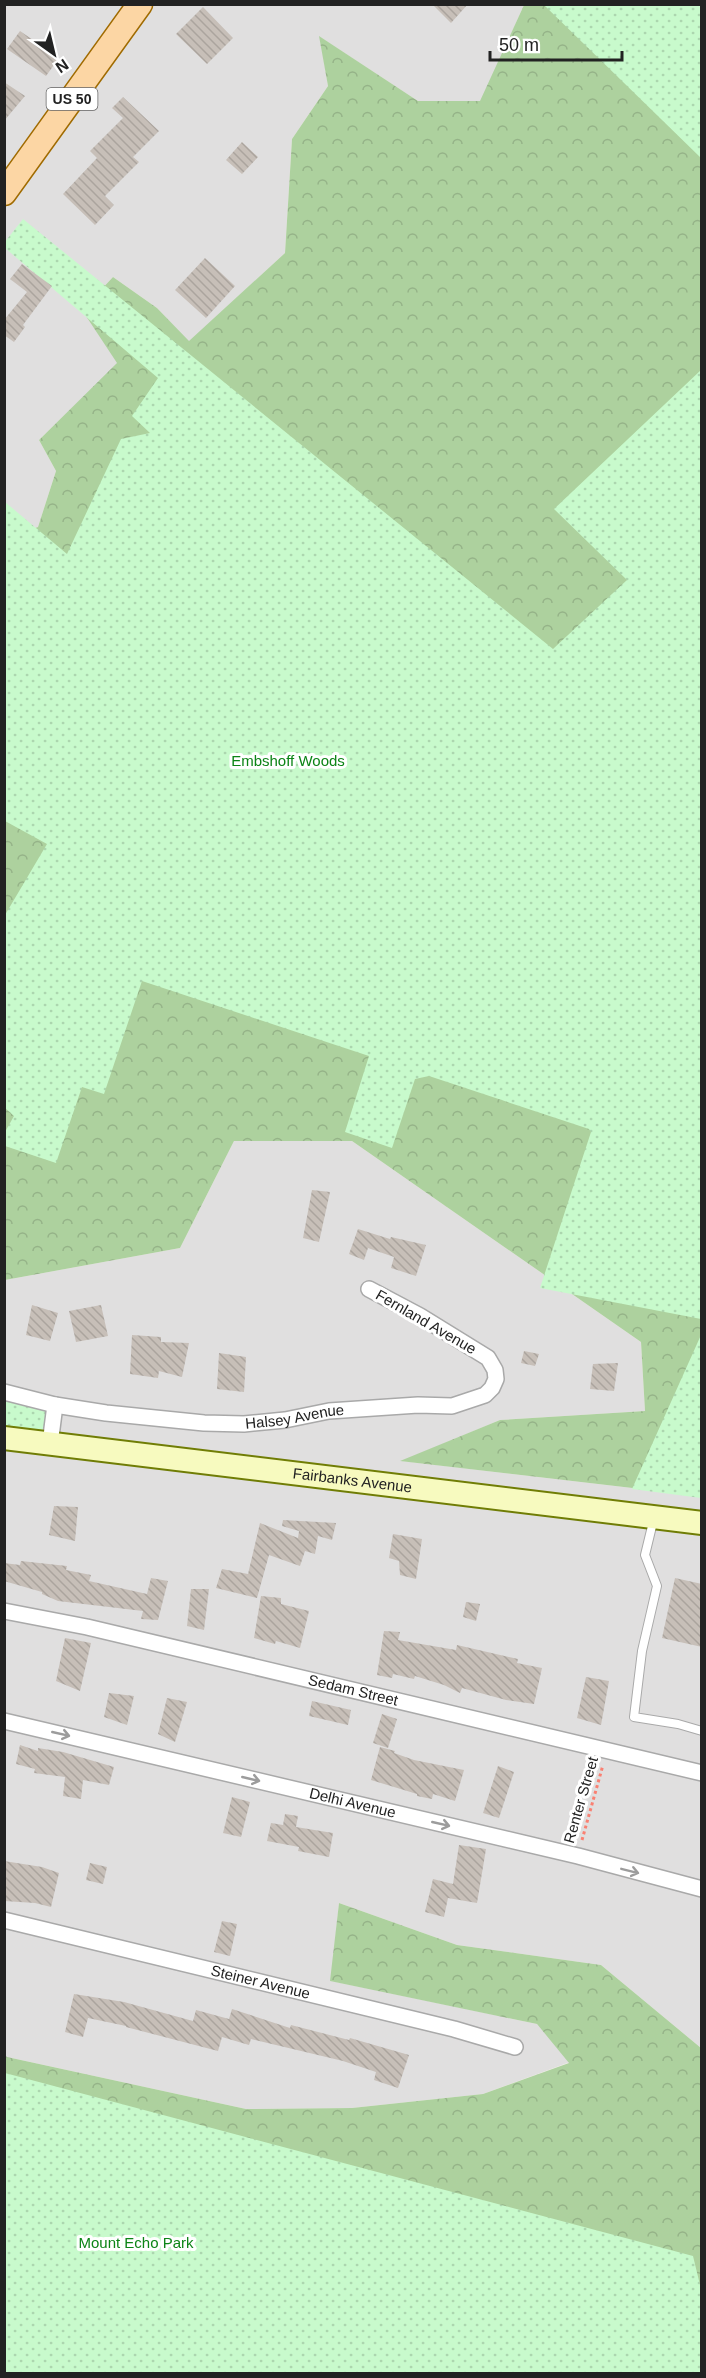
<svg xmlns="http://www.w3.org/2000/svg" width="706" height="2378" font-family="Arial,sans-serif">
<style>
.residential{fill:#e0dfdf}
.forest{fill:url(#forest-crowns)}
.park{fill:url(#park-dots)}
.building{fill:url(#building-back-hatch)}
.lines{fill:none;stroke-linecap:round;stroke-linejoin:round}
.lane-casing{stroke:#a9a9a9;stroke-width:10}
.street-casing{stroke:#a9a9a9;stroke-width:18}
.secondary-casing{stroke:#707d05;stroke-width:26}
.primary-casing{stroke:#a06b00;stroke-width:27}
.path{stroke:#fa8072;stroke-width:3;stroke-dasharray:3 3;stroke-linecap:butt}
.lane{stroke:#fff;stroke-width:8}
.street{stroke:#fff;stroke-width:15}
.secondary{stroke:#f7fabf;stroke-width:22}
.primary{stroke:#fcd6a4;stroke-width:24}
.oneway{stroke:#9c9c9c}
.labels{text-anchor:middle;stroke-width:6;stroke-linejoin:round;paint-order:stroke}
.shield{fill:#fff;stroke:#646464;stroke-width:1.5}
.shield-label{font-size:14px;font-weight:bold;fill:#222}
.park-label{font-size:15px;fill:#0c8416;stroke:#fff}
.street-label{font-size:15px;fill:#222;stroke:#fff}
</style>
<defs>
<pattern id="forest-crowns" width="20" height="18" patternUnits="userSpaceOnUse" patternTransform="scale(1.5)"><rect width="20" height="18" fill="#add19e"/><path d="M2 6a3 3 0 1 1 6 0M12 15a3 3 0 1 1 6 0" fill="none" stroke="#95b388"/></pattern>
<pattern id="park-dots" width="8" height="8" patternUnits="userSpaceOnUse" patternTransform="scale(1.5)"><rect width="8" height="8" fill="#c8facc"/><path d="M2 2h.1M6 6h.1" fill="none" stroke="#acd6af" stroke-width="1.8" stroke-linecap="round"/></pattern>
<pattern id="building-back-hatch" width="6" height="6" patternUnits="userSpaceOnUse" patternTransform="scale(1.5)"><rect width="6" height="6" fill="#c7bfb8"/><path d="M-1 5l2 2M0 0l6 6M5-1l2 2" fill="none" stroke="#aba49e"/></pattern>
</defs>
<rect width="100%" height="100%" fill="#f2efe9"/>
<path class="residential" d="M5 5H524L481 101H418L320 37 328 86 292 139 285 253 189 342 157 308 113 277 82 310 118 363 39 440 56 471 38 527 5 538Z
M234 1141H352L641 1342 645 1411 500 1420 402 1461 701 1496V2048L601 1965 457 1945 339 1903 331 1981 537 2024 570 2062 483 2094 352 2108 246 2109 7 2057 4 2054 5 1280 180 1248Z"/>
<path class="forest" d="M524 5H701V1496L400 1461 500 1420 645 1411 641 1342 352 1141H234L180 1248 5 1280V538L38 527 56 471 39 440 117 363 82 310 113 277 157 308 189 341 285 253 292 139 328 86 319 36 418 101H480Z
M339 1903 457 1945 601 1965 701 2048V2373H5L4 2054 7 2057 246 2109 352 2108 483 2094 569 2063 537 2024 330 1981Z"/>
<path class="park" d="M544 5H701V158Z
M23 219 553 649 627 580 554 509 701 370V1319L540 1288 591 1132 589 1129 429 1076 415 1079 392 1148 345 1132 369 1056 142 981 104 1094 82 1087 56 1163 5 1146V1132L14 1116 4 1107 5 915 47 844 5 821V502L67 554 121 439 150 433 132 416 158 378 5 248 4 243Z
M701 1335V1498L632 1489Z
M5 1392 55 1405 50 1444 5 1438Z
M5 2073 693 2256 701 2289V2373H5Z"/>
<path class="building" d="M432 4H468L451 23Z
M203 7 233 38 207 64 176 34Z
M20 31 59 58 46 76 7 49Z
M4 82 25 96 4 121Z
M123 97 159 131 133 157 139 162 105 196 114 205 95 225 63 194 97 158 90 151 123 118 112 108Z
M242 142 258 157 242 174 226 160Z
M205 258 235 286 206 318 175 290Z
M22 264 52 286 23 325 25 327 14 342 4 335V320L27 292 10 279Z
M312 1190 330 1192 319 1242 303 1238Z
M358 1229 390 1239 391 1237 426 1245 416 1276 391 1268 394 1257 368 1248 364 1260 349 1254Z
M32 1305 58 1313 50 1341 26 1335Z
M101 1305 108 1336 76 1342 69 1311Z
M132 1335 161 1337V1342L189 1343 182 1377 159 1371 158 1378 130 1374Z
M524 1351 539 1354 535 1366 521 1363Z
M219 1353 246 1357 244 1392 217 1389Z
M618 1363 614 1391 590 1389 593 1364Z
M54 1506 78 1507 75 1541 49 1535Z
M283 1520 336 1523 332 1540 318 1536 315 1554 305 1551 300 1566 269 1555 257 1598 216 1588 222 1569 248 1574 260 1523 298 1538 299 1531 282 1526Z
M393 1534 422 1539 416 1579 400 1575 399 1561 389 1558Z
M21 1561 67 1566 66 1570 91 1575 89 1581 147 1594 151 1578 168 1581 158 1620 141 1619 143 1611 58 1601 42 1594V1592L4 1581V1563L20 1565Z
M675 1578 702 1584V1647L662 1638Z
M191 1589H209L204 1630 187 1626Z
M261 1596 281 1598V1604L309 1611 300 1648 276 1641 275 1644 254 1638Z
M466 1602 480 1604 476 1621 463 1617Z
M384 1631 400 1632 398 1640 456 1650 457 1645 518 1659 517 1663 542 1668 534 1704 506 1700 462 1688 460 1693 444 1685 415 1676 414 1679 393 1674 392 1678 377 1675Z
M65 1638 91 1643 80 1691 56 1681Z
M586 1677 609 1681 601 1725 577 1718Z
M109 1693 134 1696 127 1725 104 1717Z
M167 1698 187 1702 175 1742 158 1734Z
M312 1701 351 1710 348 1725 309 1716Z
M382 1714 397 1719 388 1748 373 1743Z
M20 1745 38 1751V1748L63 1752 114 1767 109 1785 83 1780 81 1799 63 1796 65 1777 34 1773 35 1769 16 1764Z
M380 1747 395 1751 394 1753 414 1760 464 1770 455 1801 433 1794 432 1799 417 1796V1794L371 1780Z
M498 1766 514 1772 499 1818 483 1813Z
M232 1797 250 1802 241 1837 223 1833Z
M285 1814 298 1816 296 1827 333 1833 329 1857 298 1851 299 1847 267 1841 271 1823 283 1825Z
M459 1845 486 1849 477 1903 448 1898 444 1917 425 1912 433 1879 453 1884Z
M4 1861 42 1867 59 1873 51 1907 35 1903 4 1901Z
M90 1863 107 1867 103 1884 86 1880Z
M222 1921 237 1924 230 1956 214 1952Z
M74 1994 124 2002 193 2021 196 2010 229 2019 232 2009 290 2028 291 2025 349 2040 350 2038 409 2055 398 2088 374 2080 376 2072 343 2061 251 2039 249 2045 222 2037 218 2051 126 2027V2026L88 2018 83 2037 65 2032Z"/>
<g class="lines">
<g class="lane-casing">
<path id="lane" d="M654 1518 645 1555 657 1586 642 1651 634 1717 678 1724 702 1731"/>
</g>
<g class="street-casing">
<g id="street">
<path id="s1" d="M4 1392 55 1405 106 1413 204 1423 244 1424 285 1420 329 1411 418 1405 452 1406 485 1395 492 1388 496 1379 495 1370 488 1358 420 1316 369 1289"/>
<path d="M50 1444 55 1405"/>
<path id="s2" d="M4 1611 87 1627 702 1773"/>
<path id="s3" d="M4 1721 578 1856 702 1889"/>
<path id="s4" d="M4 1920 454 2029 515 2047"/>
</g>
</g>
<g class="secondary-casing">
<g id="secondary">
<path id="s5" d="M4 1438 702 1523"/>
</g>
</g>
<g class="primary-casing">
<path id="primary" d="M4 193 140 4"/>
</g>
<path class="path" d="M582 1840 603 1765"/>
<use href="#lane" class="lane"/>
<use href="#street" class="street"/>
<use href="#secondary" class="secondary"/>
<use href="#primary" class="primary"/>
</g>
<defs><path id="oneway-shaft" d="M-6 0H5M1.5-3L5.5 0L1.5 3" fill="none" stroke-width="1.6" stroke-linecap="round" stroke-linejoin="round" transform="scale(1.5)"/></defs>
<g class="oneway">
<use href="#oneway-shaft" transform="translate(61 1734) rotate(13)"/>
<use href="#oneway-shaft" transform="translate(251 1779) rotate(13)"/>
<use href="#oneway-shaft" transform="translate(441 1824) rotate(13)"/>
<use href="#oneway-shaft" transform="translate(630 1871) rotate(14)"/>
</g>
<g class="labels">
<rect class="shield" x="46.5" y="88" width="51" height="22" rx="4.5"/>
<g class="shield-label">
<text x="72" y="104">US 50</text>
</g>
<g class="park-label">
<text x="288" y="766">Embshoff Woods</text>
<text x="136" y="2248">Mount Echo Park</text>
</g>
<g class="street-label">
<text transform="translate(426 1322) rotate(30)" y="5">Fernland Avenue</text>
<text dy="5" stroke="none"><textPath href="#s1" startOffset="294">Halsey Avenue</textPath></text>
<text dy="5" stroke="none"><textPath href="#s5" startOffset="351">Fairbanks Avenue</textPath></text>
<text dy="5" stroke="none"><textPath href="#s2" startOffset="358">Sedam Street</textPath></text>
<text transform="translate(581 1800) rotate(-74)" y="5">Renter Street</text>
<text dy="5" stroke="none"><textPath href="#s3" startOffset="358">Delhi Avenue</textPath></text>
<text dy="5" stroke="none"><textPath href="#s4" startOffset="264">Steiner Avenue</textPath></text>
</g>
</g>
<rect width="706" height="2378" fill="none" stroke="#222222" stroke-width="12"/>
<g transform="translate(54 54) rotate(146)" stroke="#ffffff" stroke-width="4.5" paint-order="stroke">
<path d="M0-4.5L10 22L0 15L-10 22Z" fill="#222222"/>
<text y="-9" font-size="16" font-weight="bold" text-anchor="middle" fill="#222222">N</text>
</g>
<path d="M490 51v9h132v-9" fill="none" stroke="#222222" stroke-width="3"/>
<text x="499" y="51" font-size="18" fill="#222222" stroke="#ffffff" stroke-width="4.5" paint-order="stroke">50 m</text>
</svg>
